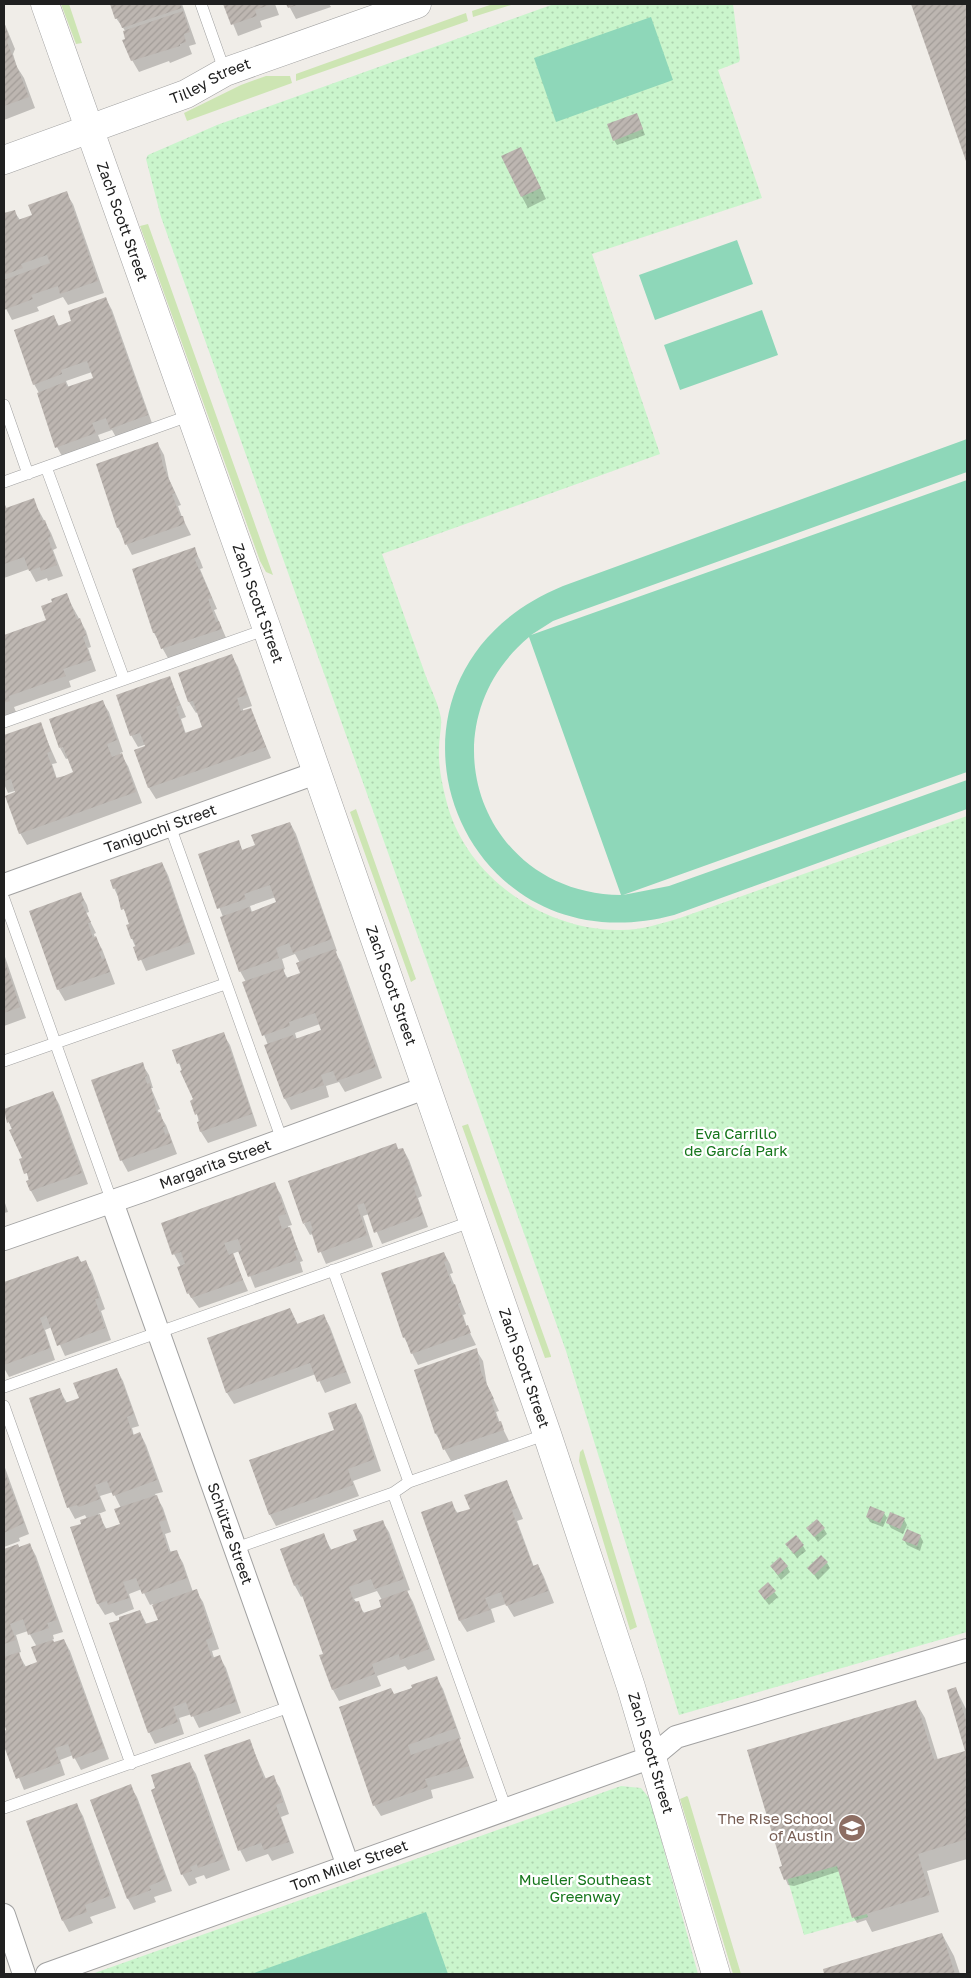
<svg xmlns="http://www.w3.org/2000/svg" width="971" height="1978" font-family="'Golos Text',sans-serif">
<style>
.grass{fill:#cde5b3}
.park{fill:url(#park-dots)}
.pitch{fill:#8ed7b9;fill-rule:evenodd}
.shadow{fill:#0003;fill-rule:evenodd}
.building{fill:url(#building-hatch)}
.lines{fill:none;stroke-linecap:round;stroke-linejoin:round}
.service-casing{stroke:#a1a1a1;stroke-width:12}
.minor-casing{stroke:#a1a1a1;stroke-width:24}
.tertiary-casing{stroke:#a1a1a1;stroke-width:29}
.service{stroke:#fff;stroke-width:11}
.minor{stroke:#fff;stroke-width:22}
.tertiary{stroke:#fff;stroke-width:28}
.labels{text-anchor:middle;stroke-width:4.5;stroke-linejoin:round;paint-order:stroke}
.street-label{font-size:15px;fill:#202020;stroke:#fff}
.park-label{font-size:15px;fill:#16761c;stroke:#fff}
.education-label{font-size:15px;fill:#785e54;stroke:#fff;text-anchor:end}
</style>
<defs>
<pattern id="park-dots" width="8" height="8" patternUnits="userSpaceOnUse" patternTransform="scale(1.25)"><rect width="8" height="8" fill="#caf5cc"/><path d="M2 2h.1M6 6h.1" fill="none" stroke="#add2af" stroke-width="1.8" stroke-linecap="round"/></pattern>
<pattern id="building-hatch" width="6" height="6" patternUnits="userSpaceOnUse" patternTransform="scale(1.25)"><rect width="6" height="6" fill="#bdb6b1"/><path d="M-1 1l2-2M0 6l6-6M5 7l2-2" fill="none" stroke="#a29c98"/></pattern>
</defs>
<rect width="100%" height="100%" fill="#f0ede8"/>
<path class="grass" d="M61 4H69L82 43 76 44Z
M493 4H514L473 17 472 11Z
M466 13 468 21 296 81V74Z
M266 76H290L292 83 187 121 184 113 241 85Z
M148 224 273 575 266 572 260 561 140 226Z
M356 809 416 979 411 982 350 812Z
M468 1124 551 1356V1357L545 1358 462 1126Z
M583 1449 637 1627 630 1630 579 1461 580 1452Z
M687 1796 688 1797 741 1974H733L680 1799Z"/>
<path class="park" d="M554 4H733L740 59 739 62 718 70 762 198 592 254 660 454 382 554C396 592 409 630 423 668 428 684 438 701 441 718 442 727 439 738 439 748 438 767 443 789 448 807 469 879 544 929 617 930 639 931 659 924 680 918L967 816V1632L679 1715 566 1351 161 217 146 159 148 155 217 125Z
M621 1786 641 1788 650 1799 698 1974H92Z
M837 1833 862 1915 867 1914 868 1917 804 1935 786 1874Z"/>
<path class="pitch" d="M651 17 673 80 556 122 534 58Z
M737 240 753 284 655 320 639 275Z
M762 310 778 355 680 390 664 345Z
M967 439V472L569 615 553 621 531 635 967 480V772L623 895 669 886 967 780V809L674 915C452 974 348 674 563 586ZM529 637 621 895C481 894 422 727 529 637Z
M426 1912 448 1974H251Z"/>
<path class="shadow" d="M112 4H182L196 44 189 46 192 54 170 63 169 61 139 72 132 60 126 32 116 18Z
M225 4H275L279 15 260 21 262 27 238 36Z
M288 4H329L331 7 296 19Z
M912 4H967V161Z
M4 22 15 49 13 54 17 67 24 78 35 108 4 120Z
M639 119 645 135 617 145 614 140Z
M527 160 546 199 528 208 522 197Z
M66 193 73 204 104 293 68 305 63 297 37 307 39 311 12 320 4 305V215L14 211 20 220 33 216Z
M106 299 112 310 153 426 117 439 112 430 98 435 102 445 63 458 57 447 39 393 34 384 54 317 59 326 73 322ZM92 372 94 379 69 388 66 381Z
M158 444 164 455 169 479 181 505 178 506 182 517 191 535 132 555 118 528 98 465Z
M33 500 51 533 57 548 53 550 63 576 48 581 47 578 36 582 29 569 4 578V503L7 509Z
M194 549 200 560 203 568 200 569 217 609 214 610 227 640 169 660 154 633Z
M66 595 86 631 91 647 88 648 96 671 69 681 71 687 14 707 16 712 4 717V636L47 621 54 603Z
M232 656 238 667 252 706 243 709V712L251 710 271 758 156 799 149 788 150 743 138 747 131 735 170 678 186 717 181 719 186 734 203 728 198 712 196 713 189 702 179 674Z
M102 701 109 712 123 752 120 753 128 766 142 803 27 845 20 833 21 789 8 793 4 784V737L40 724 57 763 52 764 57 779 74 773 69 758 66 759 60 748Z
M290 823 296 834 337 951 335 952 341 962 382 1078 345 1092 339 1082 326 1086 329 1097 291 1110 285 1099 268 1045 244 983 246 982 240 971 223 917 199 855 238 842 243 851 257 846ZM276 897 278 903 252 912 250 906ZM295 954 300 963 301 974 288 979 283 970 285 969 282 959ZM320 1024 322 1031 297 1040 295 1033Z
M162 863 168 875 195 954 146 971 132 939 131 924 114 888Z
M81 894 87 905 89 912 86 913 96 933 94 934 95 938 102 949 115 984 65 1001 58 989Z
M4 954 26 1018 4 1026Z
M223 1034 230 1045 257 1126 208 1143 201 1132 194 1100 174 1051Z
M142 1064 149 1075 153 1088H151L160 1109 158 1110 159 1114 166 1125 177 1154 128 1172 122 1161 93 1081Z
M53 1093 59 1104 88 1184 37 1202 31 1191 24 1159 4 1110Z
M403 1149 409 1160 422 1196 418 1198 428 1227 382 1244 369 1214 363 1216 373 1247 326 1264 313 1234 310 1235 304 1224Z
M274 1183 281 1195 292 1225 288 1226 303 1261 300 1262 303 1272 255 1288 240 1251 237 1252 232 1254 248 1291 199 1308 188 1293 181 1267 174 1254Z
M4 1200 8 1212 4 1213Z
M444 1253 450 1264 453 1273 450 1274 466 1314 463 1315 467 1327 476 1345 418 1365 404 1337Z
M78 1257 81 1263 86 1262 92 1273 105 1309 101 1311 111 1340 65 1356 52 1327 45 1330 55 1360 9 1377 4 1368V1283Z
M290 1309 298 1325 324 1316 330 1327 351 1383 325 1393 316 1374 234 1404 227 1393 209 1339Z
M476 1350 483 1361 487 1385 499 1411 496 1412 500 1423 509 1441 451 1461 436 1434 416 1371Z
M117 1370 123 1381 139 1426 132 1428 134 1436 140 1433 146 1445 163 1492 155 1494 163 1508 171 1532 165 1534 171 1553 176 1551 183 1563 193 1592 196 1591 203 1602 219 1649 212 1651 214 1658 219 1656 226 1668 241 1713 199 1728 192 1714 179 1718 184 1734 155 1744 149 1732 140 1611 147 1625 159 1620 153 1604 150 1605 142 1589 129 1594 134 1609 116 1616 113 1612 105 1615 98 1604 72 1528 83 1525 87 1519 85 1515 75 1519 69 1508 31 1399 59 1389 67 1403 80 1399ZM113 1492 121 1508V1525L107 1530 98 1514 106 1511 100 1496Z
M355 1404 362 1415 381 1471 353 1481 359 1496 276 1526 270 1515Z
M4 1465 29 1534 19 1538 20 1541 4 1547Z
M507 1481 523 1519 517 1521 534 1567 538 1565 544 1577 554 1603 514 1617 506 1604 491 1609 495 1622 467 1632 460 1621 422 1513 451 1502 458 1514 471 1509Z
M884 1513 887 1518 883 1527 870 1522 867 1517Z
M904 1519 907 1525 903 1534 891 1528 888 1523Z
M382 1521 389 1532 410 1590 407 1591 413 1602 435 1660 408 1670 405 1666 377 1676 381 1686 339 1701 333 1690 321 1656 324 1654 303 1596 301 1597 295 1586 282 1549 323 1534 332 1551 358 1541ZM377 1591 382 1600 383 1607 365 1614 354 1599Z
M808 1528 824 1529 827 1534 818 1542Z
M920 1536 923 1541 920 1551 907 1545 904 1540Z
M18 1545 20 1549 30 1545 36 1556 63 1632 53 1635 54 1639 52 1640 54 1644 64 1640 70 1651 109 1759 81 1770 73 1755 60 1760 65 1775 24 1790 4 1742V1733L8 1731 6 1724 4 1725V1567H6L4 1550ZM28 1631 37 1647 38 1663 26 1667 18 1653 21 1652 16 1635Z
M787 1545 803 1546 806 1551 797 1558Z
M827 1563 830 1568 818 1580 809 1568Z
M771 1566 787 1567 790 1572 781 1580Z
M768 1584 778 1597 769 1605 762 1596Z
M436 1677 443 1689 461 1739 459 1740 474 1778 431 1790 433 1798 381 1816 374 1805 394 1696Z
M956 1689 967 1711V1859L927 1871 939 1912 872 1932 866 1920 857 1923 854 1918 840 1871 794 1886 788 1885 782 1870 915 1701 925 1718 938 1760 967 1752Z
M249 1740 266 1779 273 1777 280 1788 289 1814 281 1817 294 1853 272 1861 268 1854 246 1862 240 1850Z
M189 1763 196 1774 230 1870 206 1879 204 1875 195 1878 197 1883 189 1886 182 1874Z
M130 1786 137 1797 172 1891 154 1897 156 1902 134 1910 128 1899Z
M76 1804 83 1816 116 1908 90 1917 93 1923 69 1932 63 1921Z
M942 1934 954 1956 960 1974H826L824 1970Z"/>
<path class="building" d="M110 4H180L182 8 122 28 118 18 115 19Z
M223 4H272L255 10 257 16 231 25Z
M286 4H300L288 8Z
M911 4H967V164Z
M183 11 190 32 184 34 186 42 180 44V46L131 61 122 40 125 39 123 31Z
M4 22 9 37 7 42 29 97 4 106Z
M637 113 643 129 613 141 607 124Z
M521 147 541 188 521 197 501 156Z
M67 191 98 281 60 294 58 286 31 295 33 299 4 310V280L50 263 47 255 21 264 23 268 4 275V213L15 210 18 220 32 215 28 205Z
M106 297 148 415 110 429 106 418 92 423 96 433 55 448 37 393 65 382 67 387 93 378 87 361 61 370 62 374 33 385 14 330 54 315 58 326 71 321 68 311Z
M158 442 163 466 175 493 172 494 180 516H183L185 524 125 545 119 527 117 528 96 464Z
M34 498 42 521 45 520 51 537 48 538 57 565 41 571 40 567 29 571 24 557 4 564V502L6 508Z
M195 547 198 557 194 558 212 598 208 599 216 622 219 621 222 629 161 649 155 633H153L132 569Z
M67 593 77 620 80 618 86 635 83 637 91 660 63 669 66 676 9 696 10 701 4 703V635L46 620 41 606 52 602 51 599Z
M232 654 247 695 237 698 241 711 251 708 266 747 148 788 134 750 145 746 140 733 130 736 116 695 170 676 180 705 176 707 185 733 202 727 193 701 188 702 178 673Z
M103 700 117 740 107 744 112 757 122 753 136 792 19 834 5 796 15 792 11 779 4 781V735L41 722 51 751 47 753 56 778 64 776 73 772 63 747 59 748 49 719Z
M290 822 332 939 293 953 289 943 276 948 279 958 239 972 220 917 249 907 251 912 276 902 273 894 270 885 244 894 246 899 217 909 198 854 239 840 242 850 255 845 251 835Z
M162 862 190 942 138 961 133 947 136 946 133 939H131L126 925 129 924 124 909 121 910 116 888 113 889 110 880Z
M81 892 84 901 81 902 91 922 88 923 93 938 96 936 102 951 99 952 102 959 105 958 110 972 57 990 29 911Z
M335 949 376 1067 337 1081 333 1071 321 1075 324 1085 284 1099 264 1045 293 1035 295 1039 321 1030 315 1013 289 1022 290 1026 262 1036 242 982 283 968 286 978 300 973 296 963Z
M4 959 20 1007 4 1013Z
M224 1032 252 1114 200 1132 197 1122 200 1121 197 1114 195 1115 190 1101 193 1099 180 1071 182 1070 180 1063 177 1064 172 1050Z
M143 1062 147 1076 145 1077 147 1084 150 1083 157 1113 160 1112 165 1127H163L165 1135 169 1133 172 1143 120 1161 91 1080Z
M53 1091 82 1173 30 1191 26 1181 29 1180 27 1173 24 1174 19 1159 22 1158 9 1130 12 1129 9 1122 7 1123 4 1109Z
M396 1143 398 1149 403 1148 417 1185 413 1186 423 1215 374 1233 364 1203 357 1205 367 1235 318 1253 311 1231 313 1230 310 1221 303 1224 288 1181Z
M275 1182 286 1214 278 1216 282 1229 290 1227 298 1250 294 1251 297 1260 248 1277 238 1251 242 1250 238 1239 224 1243 229 1255 233 1253 243 1280 191 1298 189 1293 187 1294 177 1267 185 1264 181 1252 172 1255 161 1223Z
M444 1252 447 1261 444 1262 452 1285 455 1284 461 1302 458 1304 466 1326 468 1325 471 1333 411 1354 405 1337 403 1338 381 1273Z
M78 1256 81 1262 86 1260 99 1298 95 1299 105 1328 57 1346 46 1315 40 1318 50 1348 4 1365V1282Z
M290 1308 297 1324 324 1314 346 1372 317 1382 310 1363 226 1393 207 1338Z
M477 1348 481 1372 494 1399 491 1400 498 1422 501 1421 504 1430 443 1450 437 1433 435 1434 414 1370Z
M117 1368 134 1414 127 1417 133 1435 140 1432 157 1480 113 1496 107 1481 95 1485 100 1499 79 1507 77 1505 67 1508 29 1398 60 1388 65 1403 79 1398 73 1383Z
M356 1403 375 1459 348 1469 353 1485 269 1515 249 1460 334 1430 328 1413Z
M4 1470 24 1523 4 1533Z
M507 1480 517 1508 512 1510 513 1514 533 1566 538 1564 548 1591 506 1606 501 1592 485 1598 490 1610 459 1621 421 1512 452 1501 456 1513 470 1509 464 1495Z
M157 1495 166 1520 159 1522 169 1552 177 1550 187 1578 142 1594 136 1578 123 1582 129 1598 108 1605 107 1601 97 1604 70 1527 81 1524 80 1520 100 1514 105 1529 120 1524 114 1509Z
M870 1506 885 1512 880 1523 866 1517Z
M890 1512 905 1518 900 1529 886 1523Z
M817 1519 825 1528 814 1537 806 1528Z
M383 1520 404 1579 375 1589 371 1579 349 1587 354 1602 359 1601 363 1613 381 1607 379 1600 407 1590 429 1649 400 1660 399 1654 372 1664 375 1674 332 1690 319 1655 323 1654 298 1584 294 1586 280 1549 324 1533 330 1550 357 1540 353 1530Z
M907 1529 921 1535 917 1546 902 1540Z
M796 1535 804 1545 794 1554 785 1544Z
M30 1543 57 1620 47 1623 49 1628 28 1635 23 1619 10 1624 16 1640 4 1644V1549L18 1544 19 1547Z
M821 1555 828 1562 814 1575 807 1568Z
M780 1557 788 1566 778 1575 770 1566Z
M768 1582 776 1591 765 1600 758 1591Z
M197 1589 213 1637 206 1640 212 1658 220 1655 236 1702 191 1717 186 1702 173 1707 178 1722 148 1733 109 1623 119 1620V1617L140 1610 145 1624 158 1620 152 1605Z
M64 1639 104 1748 73 1759 68 1744 55 1748 60 1763 16 1779 4 1746V1731L6 1730 4 1723V1657L19 1652 24 1667 37 1662 31 1647 53 1640 54 1642Z
M437 1676 456 1728 408 1745 411 1755 459 1738 469 1766 425 1779 428 1787 373 1806 339 1707 391 1688 394 1694 412 1688 411 1685Z
M956 1687 967 1724V1839L918 1854 930 1895 852 1918 837 1866 784 1880 779 1867 782 1866 747 1750 916 1700 934 1760 965 1751 947 1690Z
M250 1739 264 1779 274 1775 283 1802 276 1805 289 1842 264 1850 261 1843 238 1851 204 1755Z
M190 1762 224 1859 198 1868 197 1864 190 1867 192 1871 181 1875 151 1790 155 1788 151 1775Z
M131 1784 166 1879 149 1886 151 1890 127 1899 90 1800Z
M77 1803 110 1896 85 1905 87 1912 62 1921 26 1821Z
M942 1933 955 1974H824L823 1969Z"/>
<g class="lines">
<g class="service-casing">
<path id="service" d="M201 4 225 72
M4 405 28 474
M46 467 124 679
M4 482 191 415
M4 722 267 629
M170 826 282 1140
M4 899 112 1202
M4 1061 225 984
M333 1270 409 1482
M4 1387 473 1221
M4 1406 131 1764
M393 1493 506 1809
M236 1548 393 1493 409 1482 547 1434
M4 1808 292 1706"/>
</g>
<g class="minor-casing">
<g id="minor">
<path id="s1" d="M4 885 316 773"/>
<path id="s2" d="M112 1202 348 1866"/>
<path id="s3" d="M4 1239 145 1190 425 1088"/>
<path d="M4 1915 24 1974"/>
<path id="s4" d="M47 1974 652 1757 676 1737 967 1650"/>
</g>
</g>
<g class="tertiary-casing">
<g id="tertiary">
<path id="s5" d="M45 4 267 629 547 1434 631 1687 716 1974"/>
<path id="s6" d="M4 160 186 94 225 72 417 4"/>
</g>
</g>
<use href="#service" class="service"/>
<use href="#minor" class="minor"/>
<use href="#tertiary" class="tertiary"/>
</g>
<defs>
<g id="school-disc" transform="scale(1.4375)"><circle r="9.5" fill="#8d6e63" stroke="#fff"/><path d="M0-5L7-2L0 1L-7-2ZM-4 1L0 2.5L4 1V4Q0 6-4 4Z" fill="#fff"/></g>
</defs>
<g fill-rule="evenodd">
<use href="#school-disc" x="852" y="1828"/>
</g>
<g class="labels">
<g class="street-label">
<text dy="5" stroke="none"><textPath href="#s6" startOffset="221">Tilley Street</textPath></text>
<text dy="5" stroke="none"><textPath href="#s5" startOffset="231">Zach Scott Street</textPath></text>
<text dy="5" stroke="none"><textPath href="#s5" startOffset="636">Zach Scott Street</textPath></text>
<text dy="5" stroke="none"><textPath href="#s1" startOffset="166">Taniguchi Street</textPath></text>
<text dy="5" stroke="none"><textPath href="#s5" startOffset="1041">Zach Scott Street</textPath></text>
<text dy="5" stroke="none"><textPath href="#s3" startOffset="224">Margarita Street</textPath></text>
<text dy="5" stroke="none"><textPath href="#s5" startOffset="1446">Zach Scott Street</textPath></text>
<text dy="5" stroke="none"><textPath href="#s2" startOffset="352">Schütze Street</textPath></text>
<text dy="5" stroke="none"><textPath href="#s5" startOffset="1851">Zach Scott Street</textPath></text>
<text dy="5" stroke="none"><textPath href="#s4" startOffset="321">Tom Miller Street</textPath></text>
</g>
<g class="park-label">
<text x="736" y="1139">Eva Carrillo<tspan x="736" dy="17">de García Park</tspan></text>
<text x="585" y="1885">Mueller Southeast<tspan x="585" dy="17">Greenway</tspan></text>
</g>
<g class="education-label">
<text x="833" y="1824">The Rise School<tspan x="833" dy="17">of Austin</tspan></text>
</g>
</g>
<rect width="971" height="1978" fill="none" stroke="#202020" stroke-width="10"/>
</svg>
